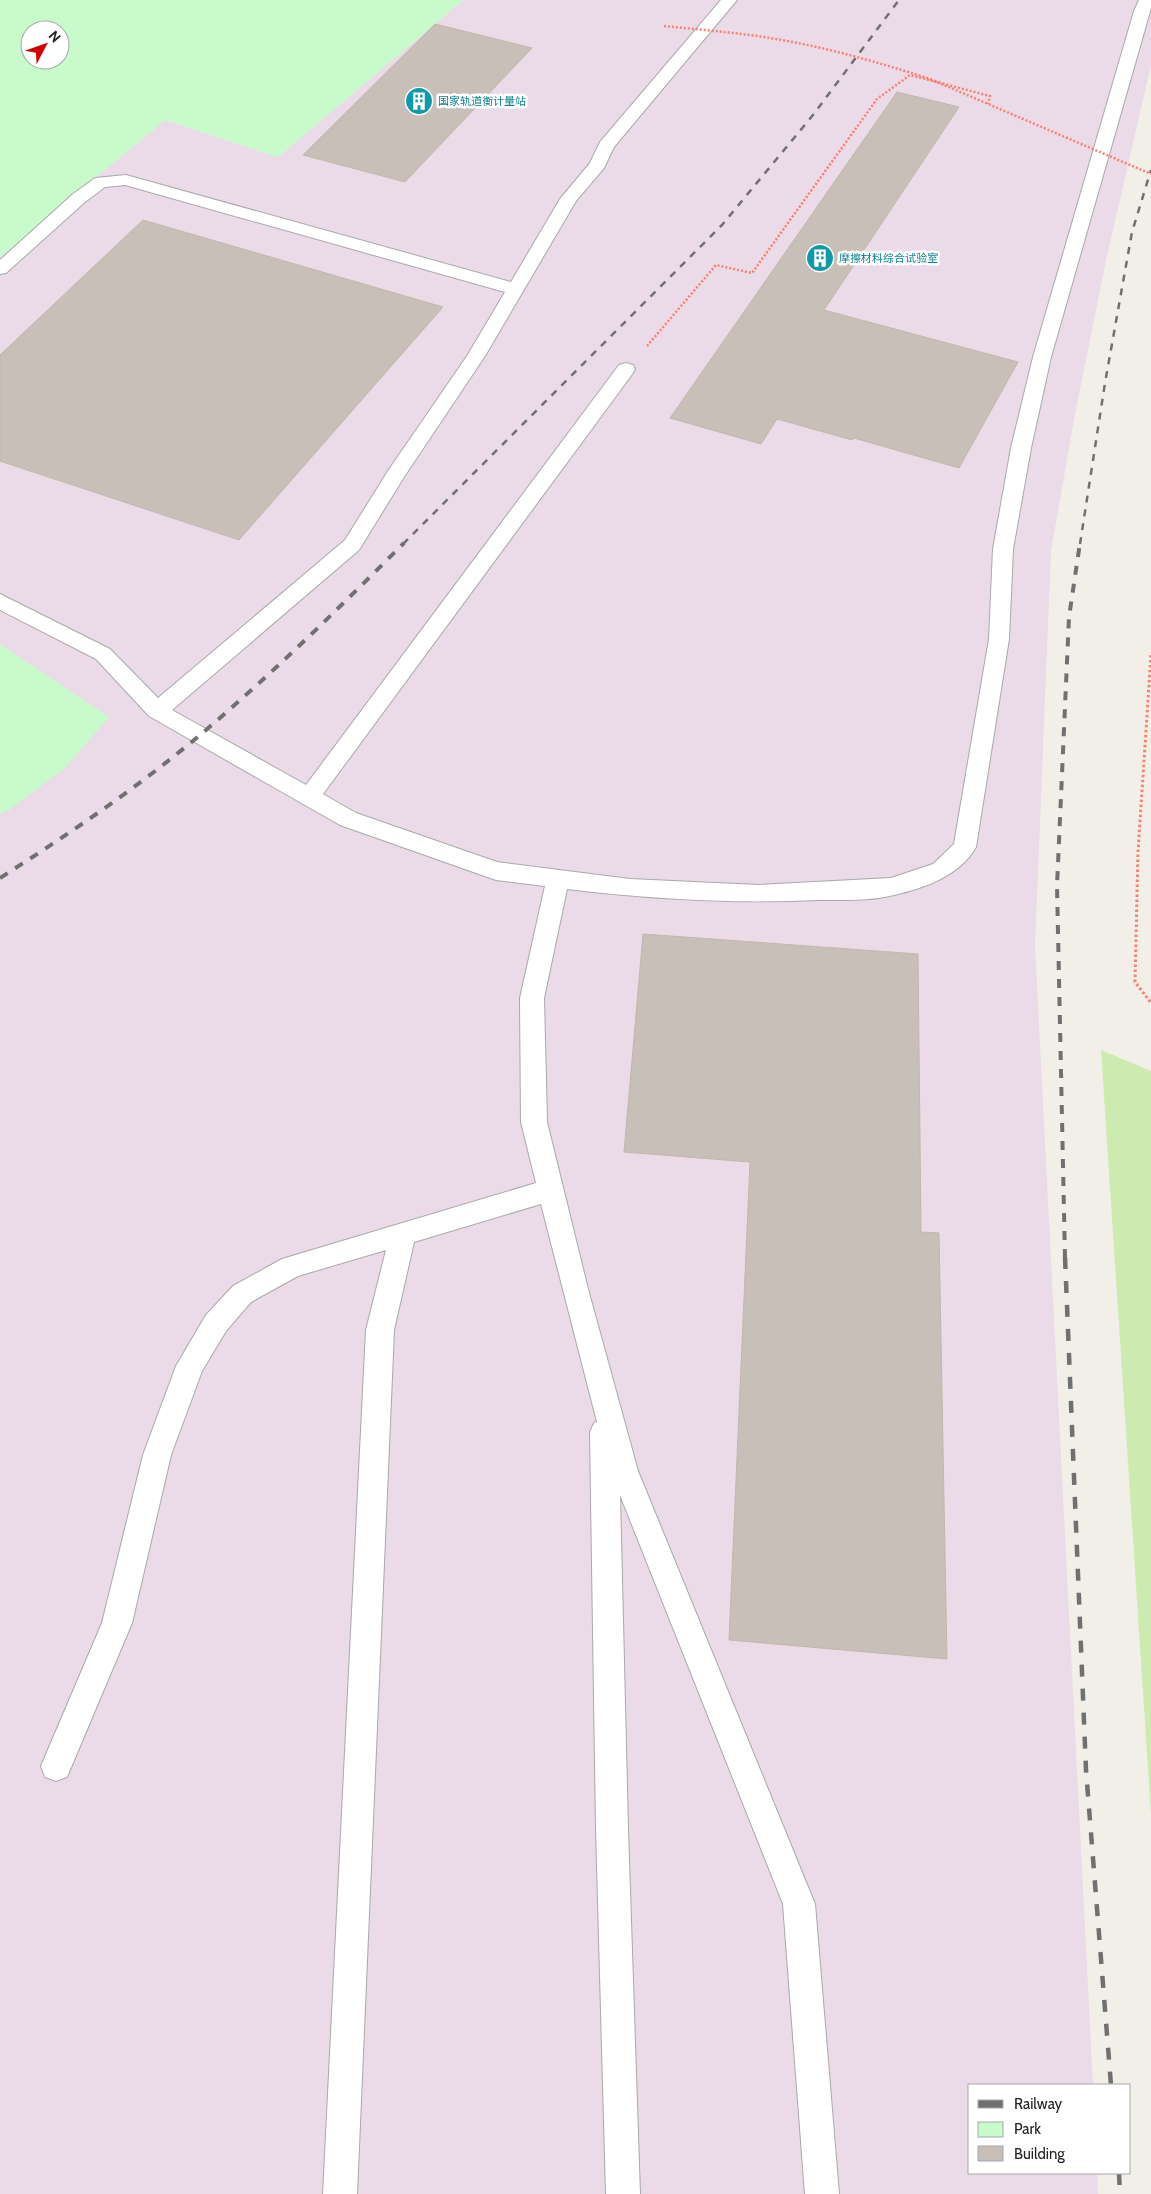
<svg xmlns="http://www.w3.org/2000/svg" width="1151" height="2194" font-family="Cabin,'Noto Sans SC',sans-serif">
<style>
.industrial{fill:#ebdbe8}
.grass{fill:#cdebb0}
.park{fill:#c8facc;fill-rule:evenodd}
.building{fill:#c7bfb8;stroke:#c4b6ab}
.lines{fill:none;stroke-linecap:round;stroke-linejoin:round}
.lane-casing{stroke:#a9a9a9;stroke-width:2}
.path-far1{stroke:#fa8072;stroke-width:2.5;stroke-dasharray:2 2;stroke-linecap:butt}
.path{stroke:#fa8072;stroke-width:3;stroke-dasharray:2.5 2.5;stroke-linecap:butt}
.lane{fill:#fff;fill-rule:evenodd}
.rail-far2{stroke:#707070;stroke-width:2.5;stroke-dasharray:7 7;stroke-linecap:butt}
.rail-far1{stroke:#707070;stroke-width:4;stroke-dasharray:9 9;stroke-linecap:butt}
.rail{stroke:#707070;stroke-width:4.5;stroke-dasharray:12 12;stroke-linecap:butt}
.path-bridge{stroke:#fa8072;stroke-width:2.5;stroke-dasharray:2 2;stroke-linecap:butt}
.labels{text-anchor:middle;stroke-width:5;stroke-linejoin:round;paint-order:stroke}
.far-culture-label{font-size:11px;fill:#0d838f;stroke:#fff;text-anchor:start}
</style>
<rect width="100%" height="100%" fill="#f2efe9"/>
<path class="industrial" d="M463 0H1151V65L1107 256 1075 414 1051 551 1035 946 1093 2085H970V2173H1097L1098 2194H0V814L9 810 108 717 0 644V257L165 120 278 157Z"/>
<path class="grass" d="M1101 1050 1151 1071V1815Z"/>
<path class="park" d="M0 0H463L278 157 165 120 0 257ZM30 30H60V60H30Z
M0 644 109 717 64 769 9 810 0 814Z"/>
<path class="building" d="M435 24 532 48 405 182 303 155Z
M897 92 959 107 824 310 1018 362 959 468 854 438 852 440 777 419 761 444 670 418Z
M143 220 443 307 239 540 0 461V355Z
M643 934 918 954 921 1232 939 1233 947 1659 729 1640 750 1162 624 1152Z"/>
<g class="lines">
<g class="lane-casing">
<path id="lane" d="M721 0H737L614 147 604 168 576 201 485 356 404 477 359 550 172 710 306 785 619 365 626 363 633 365 635 369 633 373 323 794 356 813 497 862 630 879 759 885 891 878 933 864 954 844 989 639 993 549 1011 448 1033 357 1134 11 1139 0H1151V8L1051 357 1031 448 1013 549 1009 639 976 847C960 876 924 888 894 895 871 901 841 900 818 900 734 904 650 899 567 889L544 998 547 1122 588 1289 638 1471 815 1904 839 2194H805L783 1904 620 1495 628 1829 640 2194H606L596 1829 590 1432 594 1423 597 1422 541 1204 414 1242 394 1330 357 2194H323L366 1330 386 1250 298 1276 251 1302 226 1331 202 1371 171 1455 132 1623 67 1777 56 1781 45 1777 41 1766 102 1623 143 1455 176 1366 206 1315 233 1286 282 1259 536 1183 521 1122 520 998 545 886 496 880 340 825 149 716 96 659 0 610V594L110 649 158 698 345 540 388 471 467 356 505 292 125 185 105 187 85 202 6 273 0 274V260L73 194 95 178 126 175 511 282 560 199 590 163 600 142Z"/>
</g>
<path class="path-far1" d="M647 346 716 265 752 273 877 99 910 75 990 96 988 104"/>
<path class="path" d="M1151 655 1138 852 1135 982 1151 1003"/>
<use href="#lane" class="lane"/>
<path class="rail-far2" d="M403 544 722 225 813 115 899 0
M1080 544 1105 383 1132 232 1151 170"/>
<path class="rail-far1" d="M0 878C69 834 137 788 200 735 271 675 338 609 404 543
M1065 1258 1057 886 1069 617 1080 543"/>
<path class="rail" d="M1065 1257 1086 1770 1111 2085
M1119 2173 1120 2194"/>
<path class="path-bridge" d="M664 26C703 30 743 33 782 40 832 49 881 63 930 79L1151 174"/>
</g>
<defs>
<g id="building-disc" transform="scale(1.4375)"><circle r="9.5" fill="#0f9aa8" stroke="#fff"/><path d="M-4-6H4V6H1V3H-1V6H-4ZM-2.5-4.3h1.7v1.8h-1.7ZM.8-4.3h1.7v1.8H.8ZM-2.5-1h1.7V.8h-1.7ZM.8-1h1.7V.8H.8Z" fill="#fff"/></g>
</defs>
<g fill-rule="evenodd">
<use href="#building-disc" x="419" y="101"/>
<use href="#building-disc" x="820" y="258"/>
</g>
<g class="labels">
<g class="far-culture-label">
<text x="438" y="105">国家轨道衡计量站</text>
<text x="839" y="262">摩擦材料综合试验室</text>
</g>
</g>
<rect x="968" y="2084" width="162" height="90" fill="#ffffff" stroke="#a7a7a7"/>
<rect x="978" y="2100" width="25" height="8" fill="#707070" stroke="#a7a7a7"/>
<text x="1014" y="2109" font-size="15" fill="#222222">Railway</text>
<rect x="978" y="2122" width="25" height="15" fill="#c8facc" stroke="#a7a7a7"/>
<text x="1014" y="2134" font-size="15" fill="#222222">Park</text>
<rect x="978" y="2146" width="25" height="15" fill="#c7bfb8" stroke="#a7a7a7"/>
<text x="1014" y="2159" font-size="15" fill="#222222">Building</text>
<g transform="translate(45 45) rotate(49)"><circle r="24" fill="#ffffff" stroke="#a7a7a7"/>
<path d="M0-4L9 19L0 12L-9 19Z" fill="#d40000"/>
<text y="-8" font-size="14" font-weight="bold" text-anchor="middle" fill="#222222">N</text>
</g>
</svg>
